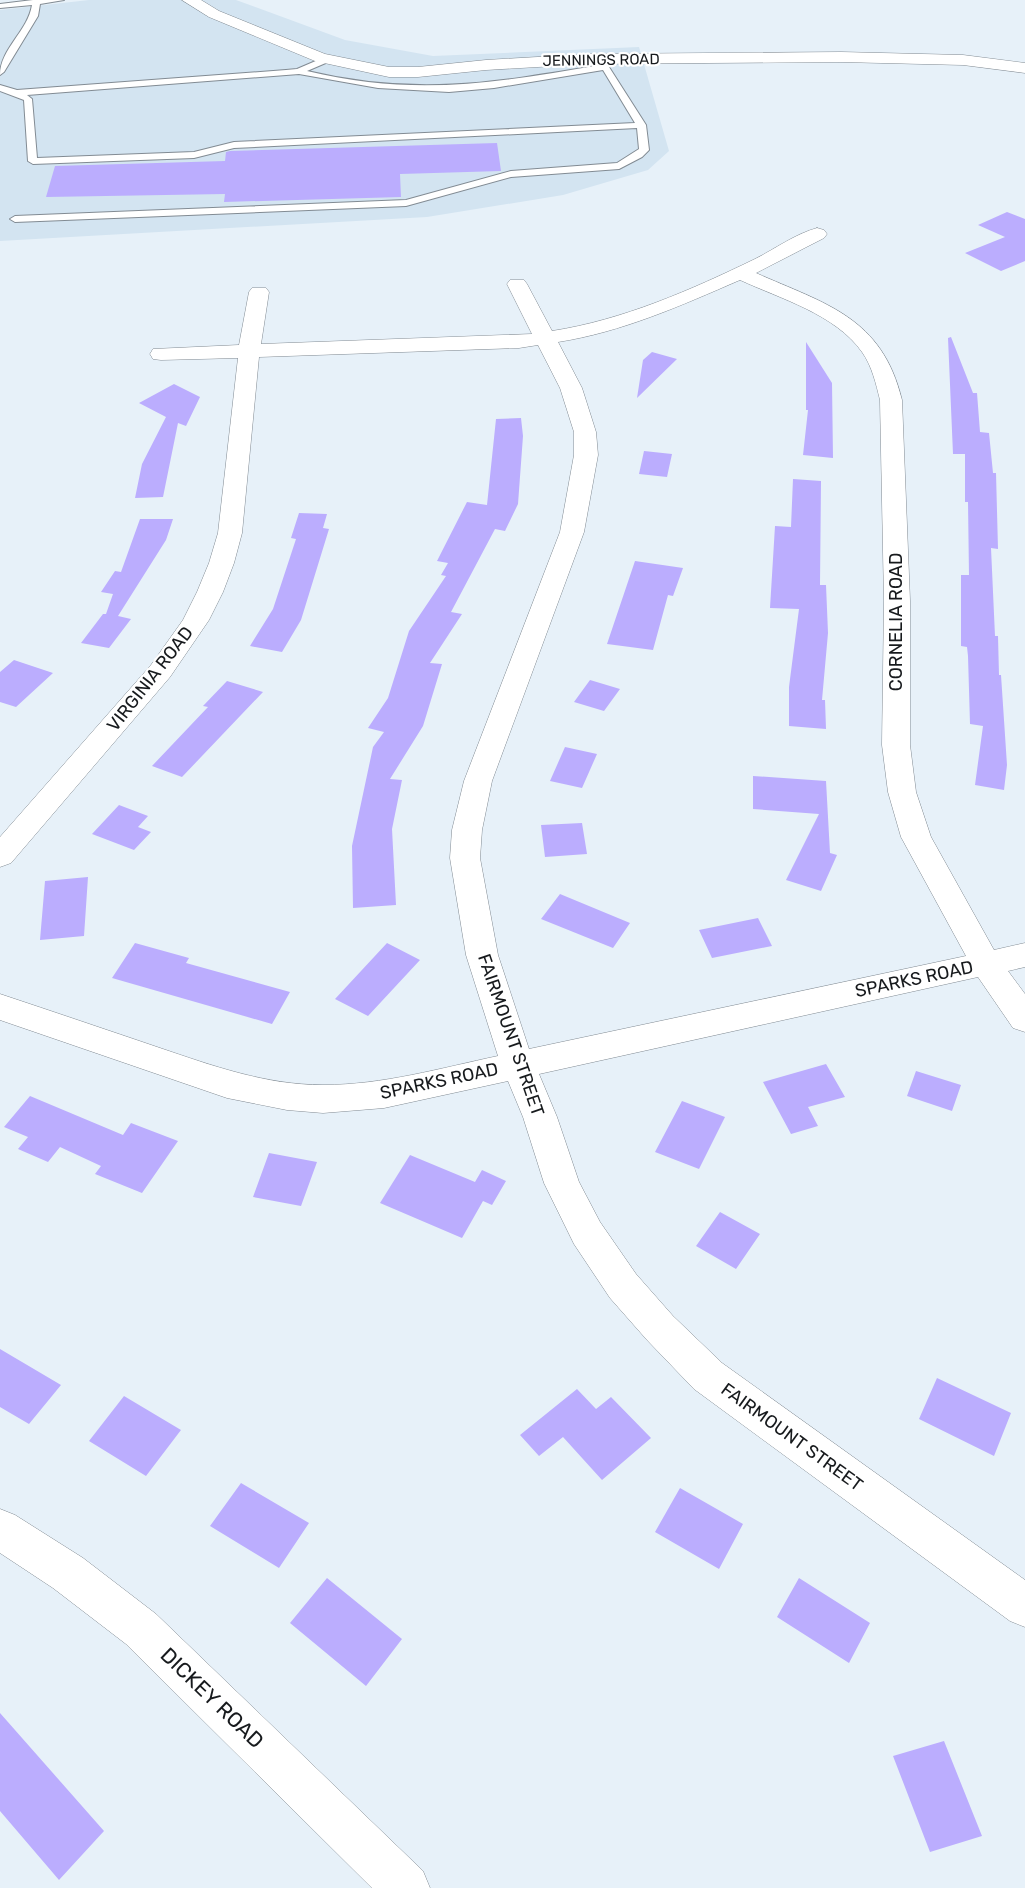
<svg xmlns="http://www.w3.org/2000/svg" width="1025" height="1888" font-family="Rubik,sans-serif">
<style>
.built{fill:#d3e4f1}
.building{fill:#bbadfe}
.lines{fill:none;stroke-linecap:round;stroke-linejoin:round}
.service-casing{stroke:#828b93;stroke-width:2}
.minor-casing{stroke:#828b93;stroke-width:1}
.service{fill:#fff;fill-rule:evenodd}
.minor{fill:#fff;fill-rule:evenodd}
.labels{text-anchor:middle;stroke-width:4.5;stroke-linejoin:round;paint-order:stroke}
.far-street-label{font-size:15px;fill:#171a1d;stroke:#fff}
.street-label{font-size:18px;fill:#171a1d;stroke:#fff}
.near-street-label{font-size:21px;fill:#171a1d;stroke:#fff}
</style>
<rect width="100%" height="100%" fill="#e7f1f9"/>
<path class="built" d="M89 0H236L345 40 433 56 639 47 669 151 648 170 563 195 427 217 0 241V10Z"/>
<path class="building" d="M497 143 501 171 400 174 401 197 224 202 225 194 46 197 55 166 225 161 226 152 230 151Z
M1007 212 1025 219V261L1001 271 965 253 1005 237 978 225Z
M951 337 973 393H977L980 432 989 433 993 473H996L998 549 991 548 995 636H998L999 675H1001L1007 765 1004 790 975 785 983 726 970 724 968 656 967 647 961 646V575H969L968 502H965V454H953L948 338Z
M806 342 832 383 833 458 803 455 808 410H806Z
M652 352 677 359 637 398 643 360Z
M174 384 200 397 186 426 178 423 163 497 135 498 142 464 166 417 139 403Z
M521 418 523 436 518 504 505 531 495 529 451 612 462 614 430 663 442 664 423 726 390 779 402 780 392 829 396 905 353 908 352 846 373 747 384 732 368 728 388 698 409 631 446 576 441 575 448 563 437 561 467 502 487 505 496 419Z
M644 451 672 454 667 477 639 474Z
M793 479 821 481 820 585H826L828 633 822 700H825L826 729 789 726V687L799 609 770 608 775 526 791 527Z
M299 513 327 514 323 528 329 529 301 620 282 652 250 646 273 609 296 539 291 538Z
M140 519H173L166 540 118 616 131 619 109 648 81 643 103 614H106L113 594 101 592 115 571 121 572Z
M635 561 683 568 673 596 668 595 653 650 607 644Z
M14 660 53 673 16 707 0 702V672Z
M590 680 620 689 604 711 574 702Z
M227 681 263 692 182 777 152 766 208 707 203 706Z
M565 747 597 754 582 788 550 781Z
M753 776 826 781 830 853 837 855 821 891 786 880 819 814 753 809Z
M119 805 148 816 138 827 151 832 134 850 92 834Z
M582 823 587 854 545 857 541 825Z
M88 877 84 936 40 940 45 881Z
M560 894 630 923 613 948 541 919Z
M758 918 772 946 712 958 699 930Z
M135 943 189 958 186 963 290 992 272 1024 112 978Z
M387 943 420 960 368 1016 335 999Z
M826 1064 845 1097 808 1107 818 1126 791 1134 763 1082Z
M916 1071 961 1085 952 1111 907 1096Z
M30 1096 123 1135 131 1123 178 1141 142 1193 95 1174 101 1166 60 1147 48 1162 18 1149 28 1137 4 1127Z
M682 1101 725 1117 699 1169 655 1152Z
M269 1153 317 1162 301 1206 253 1197Z
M410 1155 475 1182 482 1170 506 1181 492 1205 483 1201 462 1238 380 1203Z
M720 1212 760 1234 736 1269 696 1246Z
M0 1349 61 1385 29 1424 0 1407Z
M937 1378 1011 1413 994 1456 919 1419Z
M577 1389 596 1409 611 1397 651 1438 602 1480 563 1437 539 1456 520 1435Z
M124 1396 181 1430 146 1476 89 1441Z
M241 1483 309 1523 279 1568 210 1526Z
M680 1488 743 1524 719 1569 655 1532Z
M327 1578 402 1639 366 1686 290 1623Z
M799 1578 870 1623 849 1663 777 1617Z
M0 1713 104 1831 59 1880 0 1811Z
M944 1741 982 1836 930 1852 893 1756Z"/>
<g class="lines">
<g class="service-casing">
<path id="service" d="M33 0H64L40 4 38 16 4 72 0 75C0 49 28 31 32 5L0 8V4Z
M604 56 608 59 609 67 646 125 649 150 642 157 619 169 511 177 406 206 15 222 10 219 15 216 406 200 511 171 617 163 639 149 637 128 234 148 194 158 33 164 28 161 24 100 0 91V85L17 90 286 70 297 69 325 57 328 58V62L307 71C415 97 494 83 601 65L600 59ZM603 70 635 123 234 142 194 152 37 158 32 99 27 95 299 74 378 88 449 92 494 88Z"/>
</g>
<g class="minor-casing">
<path id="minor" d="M182 0H201L219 11 325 54 389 67H418L486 60 589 54 841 52 963 55 1025 63V73L963 65 841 62 589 64 486 70 418 77H389L315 61 209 17Z
M817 228 824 230 827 234 824 238 756 273C826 304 882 317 902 400L910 601V745L916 792 931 837 994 950 1025 943V967L1008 971 1025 994V1032L1013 1028 978 977 539 1074 557 1117 579 1182 600 1222 636 1274 673 1316 722 1363 1025 1580V1627L1010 1621 694 1389 647 1340 610 1298 574 1244 544 1183 523 1117 508 1081 384 1108 323 1113 287 1110 227 1098 0 1020V994C54 1012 107 1030 160 1048 213 1066 266 1085 323 1085 383 1085 441 1068 498 1056L466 955 450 858 452 830 464 781 560 532 574 455V432L560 388 538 345 519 348 259 357 242 533 234 563 223 592 209 620 170 677 11 863 0 867V837L151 665 183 620 197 592 209 563 218 533 238 358 161 360 153 359 150 354 153 349 239 345 249 292 252 288H266L269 292 261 344 532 334 507 284 510 280H524L527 284 552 331C623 320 691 290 755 259 775 249 795 234 817 228ZM740 280C781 299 835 314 862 352 872 366 876 384 880 400L884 601 882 745 888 792 901 837 966 956 529 1049 498 955 480 858 482 830 492 781 584 532 598 455 596 432 582 388 558 342C622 332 680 306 740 280Z
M0 1509 15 1515 83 1558 156 1614 423 1871 430 1888H372L126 1644 53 1588 0 1553Z"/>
</g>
<use href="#service" class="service"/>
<use href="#minor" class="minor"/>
</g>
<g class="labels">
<g class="far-street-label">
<text transform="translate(601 60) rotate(-1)" y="5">JENNINGS ROAD</text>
</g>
<g class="street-label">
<text transform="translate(896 622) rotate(-90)" y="6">CORNELIA ROAD</text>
<text transform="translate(150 679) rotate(-52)" y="6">VIRGINIA ROAD</text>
<text transform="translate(914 979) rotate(-12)" y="6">SPARKS ROAD</text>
<text transform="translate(511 1035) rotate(71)" y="6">FAIRMOUNT STREET</text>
<text transform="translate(439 1081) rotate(-12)" y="6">SPARKS ROAD</text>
<text transform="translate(792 1437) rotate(36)" y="6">FAIRMOUNT STREET</text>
</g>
<g class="near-street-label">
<text transform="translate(212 1698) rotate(44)" y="7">DICKEY ROAD</text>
</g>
</g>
</svg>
